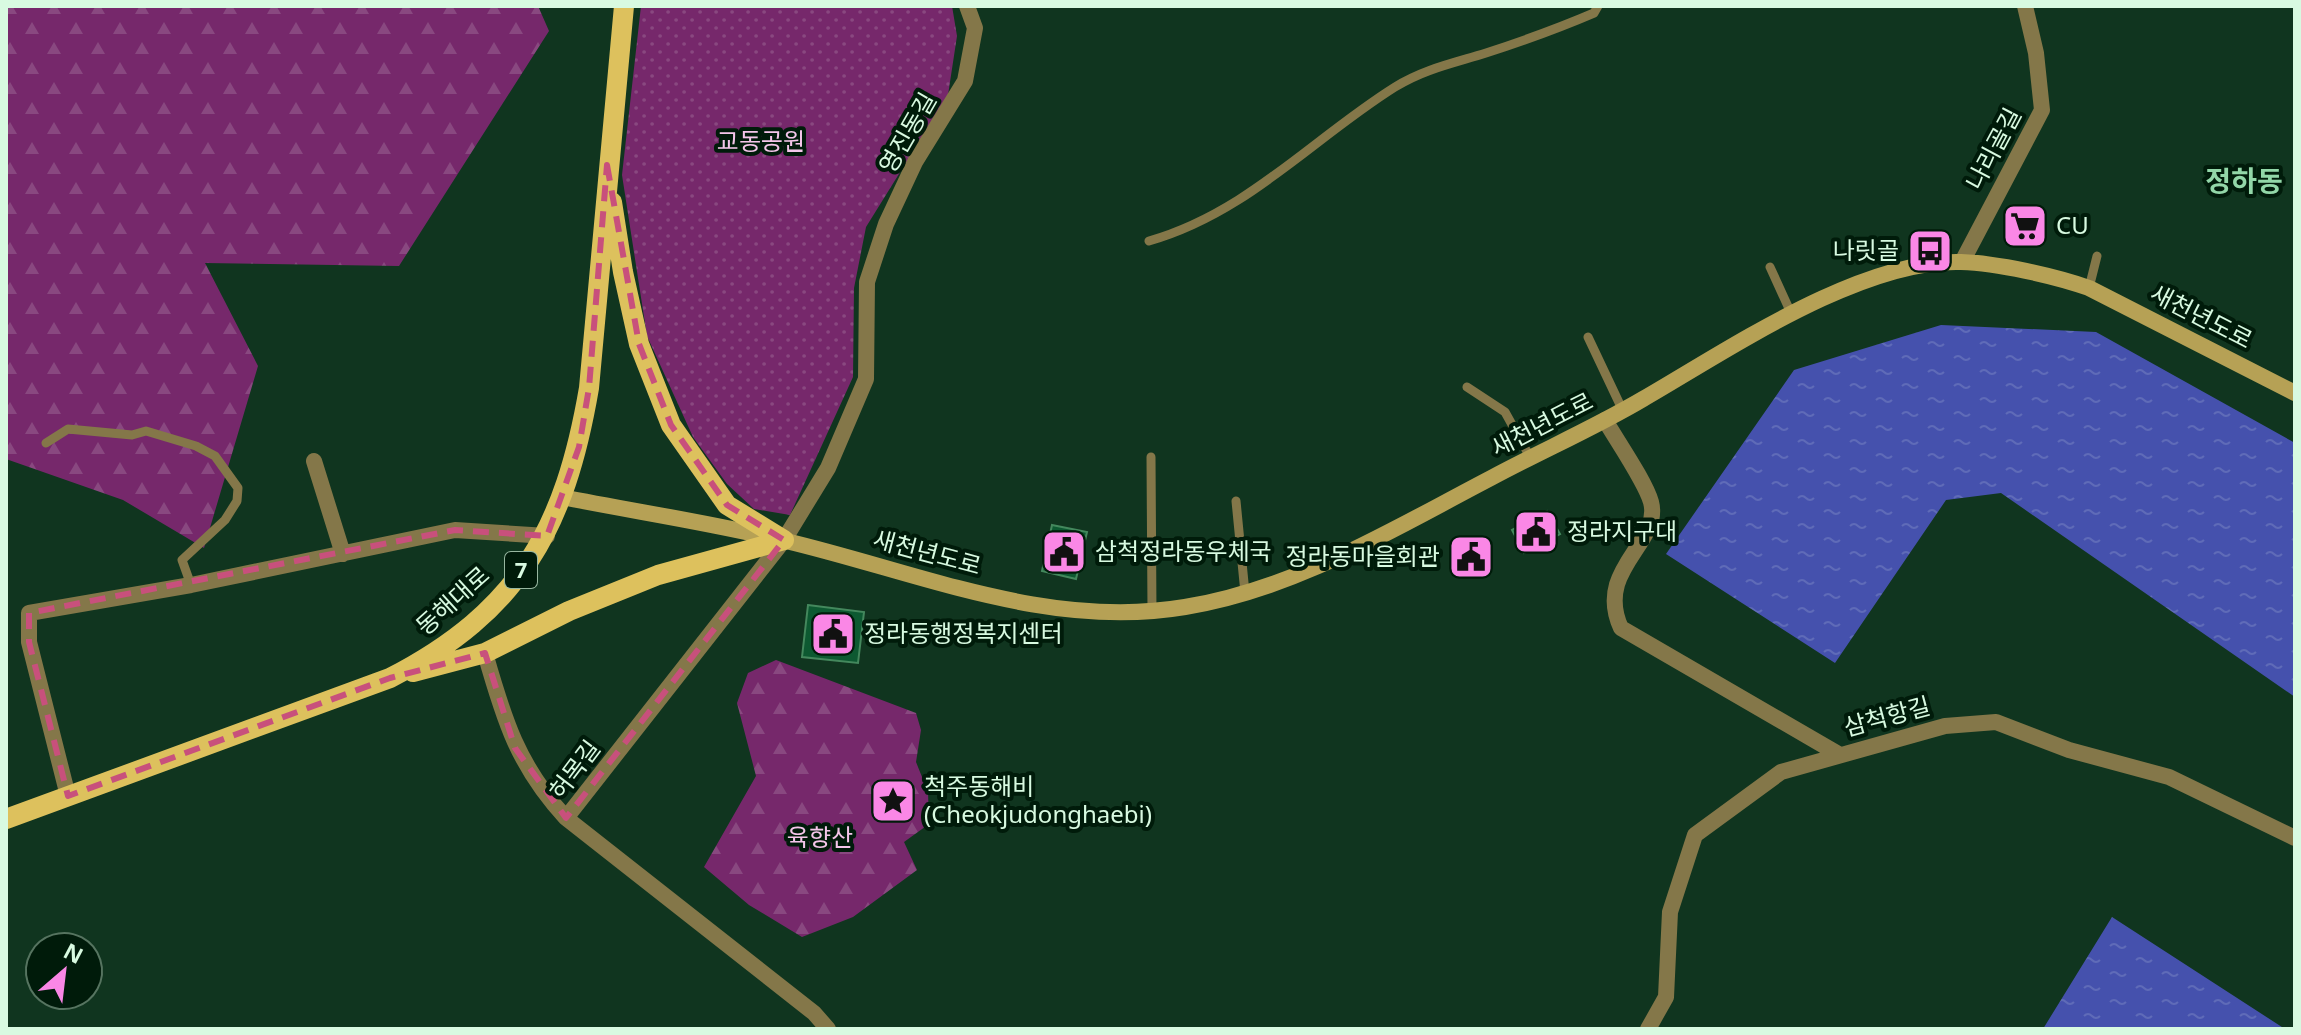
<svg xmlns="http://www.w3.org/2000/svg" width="2301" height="1035" font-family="'Noto Sans','Noto Sans KR',sans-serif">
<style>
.green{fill:url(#green-dots)}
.forest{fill:url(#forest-firs)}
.water{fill:url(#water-ripples)}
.building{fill:#0d5931;stroke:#44885d;stroke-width:2}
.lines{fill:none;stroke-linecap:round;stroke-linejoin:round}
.lane{stroke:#847749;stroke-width:9}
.street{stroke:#847749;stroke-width:16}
.secondary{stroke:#b6a155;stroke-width:16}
.primary{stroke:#ddc15d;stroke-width:20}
.marked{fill:none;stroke:#c8507c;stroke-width:6;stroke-dasharray:16 10;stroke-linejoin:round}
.labels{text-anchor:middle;stroke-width:8;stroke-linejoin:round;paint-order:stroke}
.shield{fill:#001b0a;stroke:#97b7a0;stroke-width:2}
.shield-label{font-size:22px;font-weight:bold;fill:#d8fae1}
.street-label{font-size:24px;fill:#d8fae1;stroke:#001b0a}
.park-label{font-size:24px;fill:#f4c6ea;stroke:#001b0a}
.poi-label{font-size:24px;fill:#d8fae1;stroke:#001b0a;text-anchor:start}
.quarter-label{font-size:28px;font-weight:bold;fill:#92d7a8;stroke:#001b0a}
</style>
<defs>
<pattern id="green-dots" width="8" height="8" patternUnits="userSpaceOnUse" patternTransform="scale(2)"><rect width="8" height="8" fill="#76286b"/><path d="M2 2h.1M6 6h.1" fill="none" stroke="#894880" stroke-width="1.8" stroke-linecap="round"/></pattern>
<pattern id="forest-firs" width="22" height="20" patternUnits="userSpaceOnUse" patternTransform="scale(2)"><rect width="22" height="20" fill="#76286b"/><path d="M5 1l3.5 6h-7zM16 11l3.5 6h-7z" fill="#894880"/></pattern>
<pattern id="water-ripples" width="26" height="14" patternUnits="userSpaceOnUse" patternTransform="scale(2)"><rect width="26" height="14" fill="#4551ad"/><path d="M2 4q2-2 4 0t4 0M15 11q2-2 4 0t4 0" fill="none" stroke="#5f6bb8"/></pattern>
</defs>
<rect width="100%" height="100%" fill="#10351f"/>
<path class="green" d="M641 6H952L957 36 948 95 866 227 854 288 853 377 790 515 754 509 727 484 693 437 647 336 622 175Z"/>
<path class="forest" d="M6 6H538L549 31 399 266 205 263 258 366 204 548 123 500 6 459Z
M776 660 916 713 921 730 916 762 928 792 929 824 904 842 917 870 853 917 802 937 749 905 704 867 756 776 737 703 748 673Z"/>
<path class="water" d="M1941 325 2096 332 2295 443V697L2001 493 1946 500 1835 663 1666 554 1794 370Z
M2112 917 2285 1029H2043Z"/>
<path class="building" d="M1547 511 1560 534 1524 553 1512 530Z
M1052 525 1087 532 1076 579 1042 571Z
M808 605 864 612 858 663 802 657Z"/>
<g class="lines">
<path class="lane" d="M1149 241C1247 213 1312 139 1395 87 1424 69 1454 63 1486 53 1523 41 1559 28 1594 13L1598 6
M1770 267 1791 313
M2089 288 2097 256
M1588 337 1623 411
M1467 387 1505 412 1530 457
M46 443 68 429 132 435 146 431 196 446 215 456 238 488 237 501 225 520 182 560 191 585
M1151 457 1152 612
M1236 501 1245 593"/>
<path class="street" d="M1962 262 2042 110 2036 53 2025 6
M1605 420C1617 441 1645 481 1651 502 1662 543 1594 569 1621 628L1840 755
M314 461 343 554
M485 653C504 720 518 766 566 818
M68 796 29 642V613L191 585 455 530 547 536
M828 1029 814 1013 566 818 784 540 828 468 866 379 867 282 886 224 915 162 965 81 975 28 967 6
M1648 1029 1666 997 1670 912 1695 835 1781 772 1945 726 1996 722 2069 750 2169 777 2295 838"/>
<path class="secondary" d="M562 497C637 512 713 523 786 541 917 572 1048 630 1185 607 1296 589 1393 529 1491 478 1541 451 1594 428 1643 399 1728 350 1861 259 1961 262 1997 263 2055 276 2089 288L2295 393"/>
<path class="primary" d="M612 202 623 272 639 344 671 425 727 505 784 540
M413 672 485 653 569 611 658 575 784 540
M6 819 390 678C520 611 565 528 589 388L624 6"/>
</g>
<path class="marked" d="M607 165 639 344 671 425 727 505 784 540 566 818 515 748 485 653 390 678 68 796 29 642V613L455 530 547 536 579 447 589 388Z"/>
<defs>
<g id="supermarket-square" transform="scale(2.3)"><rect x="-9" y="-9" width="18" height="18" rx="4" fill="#fa87e6" stroke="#001b0a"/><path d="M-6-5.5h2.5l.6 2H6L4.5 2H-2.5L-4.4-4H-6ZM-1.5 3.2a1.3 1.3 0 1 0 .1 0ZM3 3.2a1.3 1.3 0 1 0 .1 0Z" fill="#111"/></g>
<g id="bus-square" transform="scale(2.3)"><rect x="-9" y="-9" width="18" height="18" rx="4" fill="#fa87e6" stroke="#001b0a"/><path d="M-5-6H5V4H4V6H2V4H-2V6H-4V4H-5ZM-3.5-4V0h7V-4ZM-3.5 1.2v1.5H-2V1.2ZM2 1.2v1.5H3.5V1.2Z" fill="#111"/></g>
<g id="civic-square" transform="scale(2.3)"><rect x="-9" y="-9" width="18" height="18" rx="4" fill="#fa87e6" stroke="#001b0a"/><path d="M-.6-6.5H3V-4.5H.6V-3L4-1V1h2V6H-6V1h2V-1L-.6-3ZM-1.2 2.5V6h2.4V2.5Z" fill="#111"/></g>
<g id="sight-square" transform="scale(2.3)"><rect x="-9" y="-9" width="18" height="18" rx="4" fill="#fa87e6" stroke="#001b0a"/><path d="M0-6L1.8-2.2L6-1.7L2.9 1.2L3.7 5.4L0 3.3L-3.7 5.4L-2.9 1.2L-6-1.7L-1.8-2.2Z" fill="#111"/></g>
</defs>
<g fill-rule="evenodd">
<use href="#supermarket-square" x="2025" y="226"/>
<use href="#bus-square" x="1930" y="251"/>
<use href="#civic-square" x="1536" y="532"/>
<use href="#civic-square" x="1064" y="552"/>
<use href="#civic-square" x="1471" y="557"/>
<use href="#civic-square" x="833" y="634"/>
<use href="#sight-square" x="893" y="801"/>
</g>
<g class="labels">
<rect class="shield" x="505" y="552" width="32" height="36" rx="6"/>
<g class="shield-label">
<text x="521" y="578">7</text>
</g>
<g class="street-label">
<text transform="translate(908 133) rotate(-60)" y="8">영진동길</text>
<text transform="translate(1994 149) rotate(-62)" y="8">나리골길</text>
<text transform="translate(2201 317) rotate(27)" y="8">새천년도로</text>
<text transform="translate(1542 425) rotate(-27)" y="8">새천년도로</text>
<text transform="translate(927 553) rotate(15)" y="8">새천년도로</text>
<text transform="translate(453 601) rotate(-42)" y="8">동해대로</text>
<text transform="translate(1887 717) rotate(-15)" y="8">삼척항길</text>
<text transform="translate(575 770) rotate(-53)" y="8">허목길</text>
</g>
<g class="park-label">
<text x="761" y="150">교동공원</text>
<text x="820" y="846">육향산</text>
</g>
<g class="poi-label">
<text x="2056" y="234">CU</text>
<text x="1899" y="259" text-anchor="end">나릿골</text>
<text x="1567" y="540">정라지구대</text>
<text x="1095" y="560">삼척정라동우체국</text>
<text x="1440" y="565" text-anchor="end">정라동마을회관</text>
<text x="864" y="642">정라동행정복지센터</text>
<text x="924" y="795">척주동해비<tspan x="924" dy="28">(Cheokjudonghaebi)</tspan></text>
</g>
<g class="quarter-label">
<text x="2244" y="191">정하동</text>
</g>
</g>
<rect width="2301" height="1035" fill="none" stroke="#d8fae1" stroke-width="16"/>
<g transform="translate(64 971) rotate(28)"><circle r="38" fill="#001b0a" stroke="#567460" stroke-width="2"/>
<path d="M0-6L14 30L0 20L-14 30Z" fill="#fa87e6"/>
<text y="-12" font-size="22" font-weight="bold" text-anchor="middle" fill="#d8fae1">N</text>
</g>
</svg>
